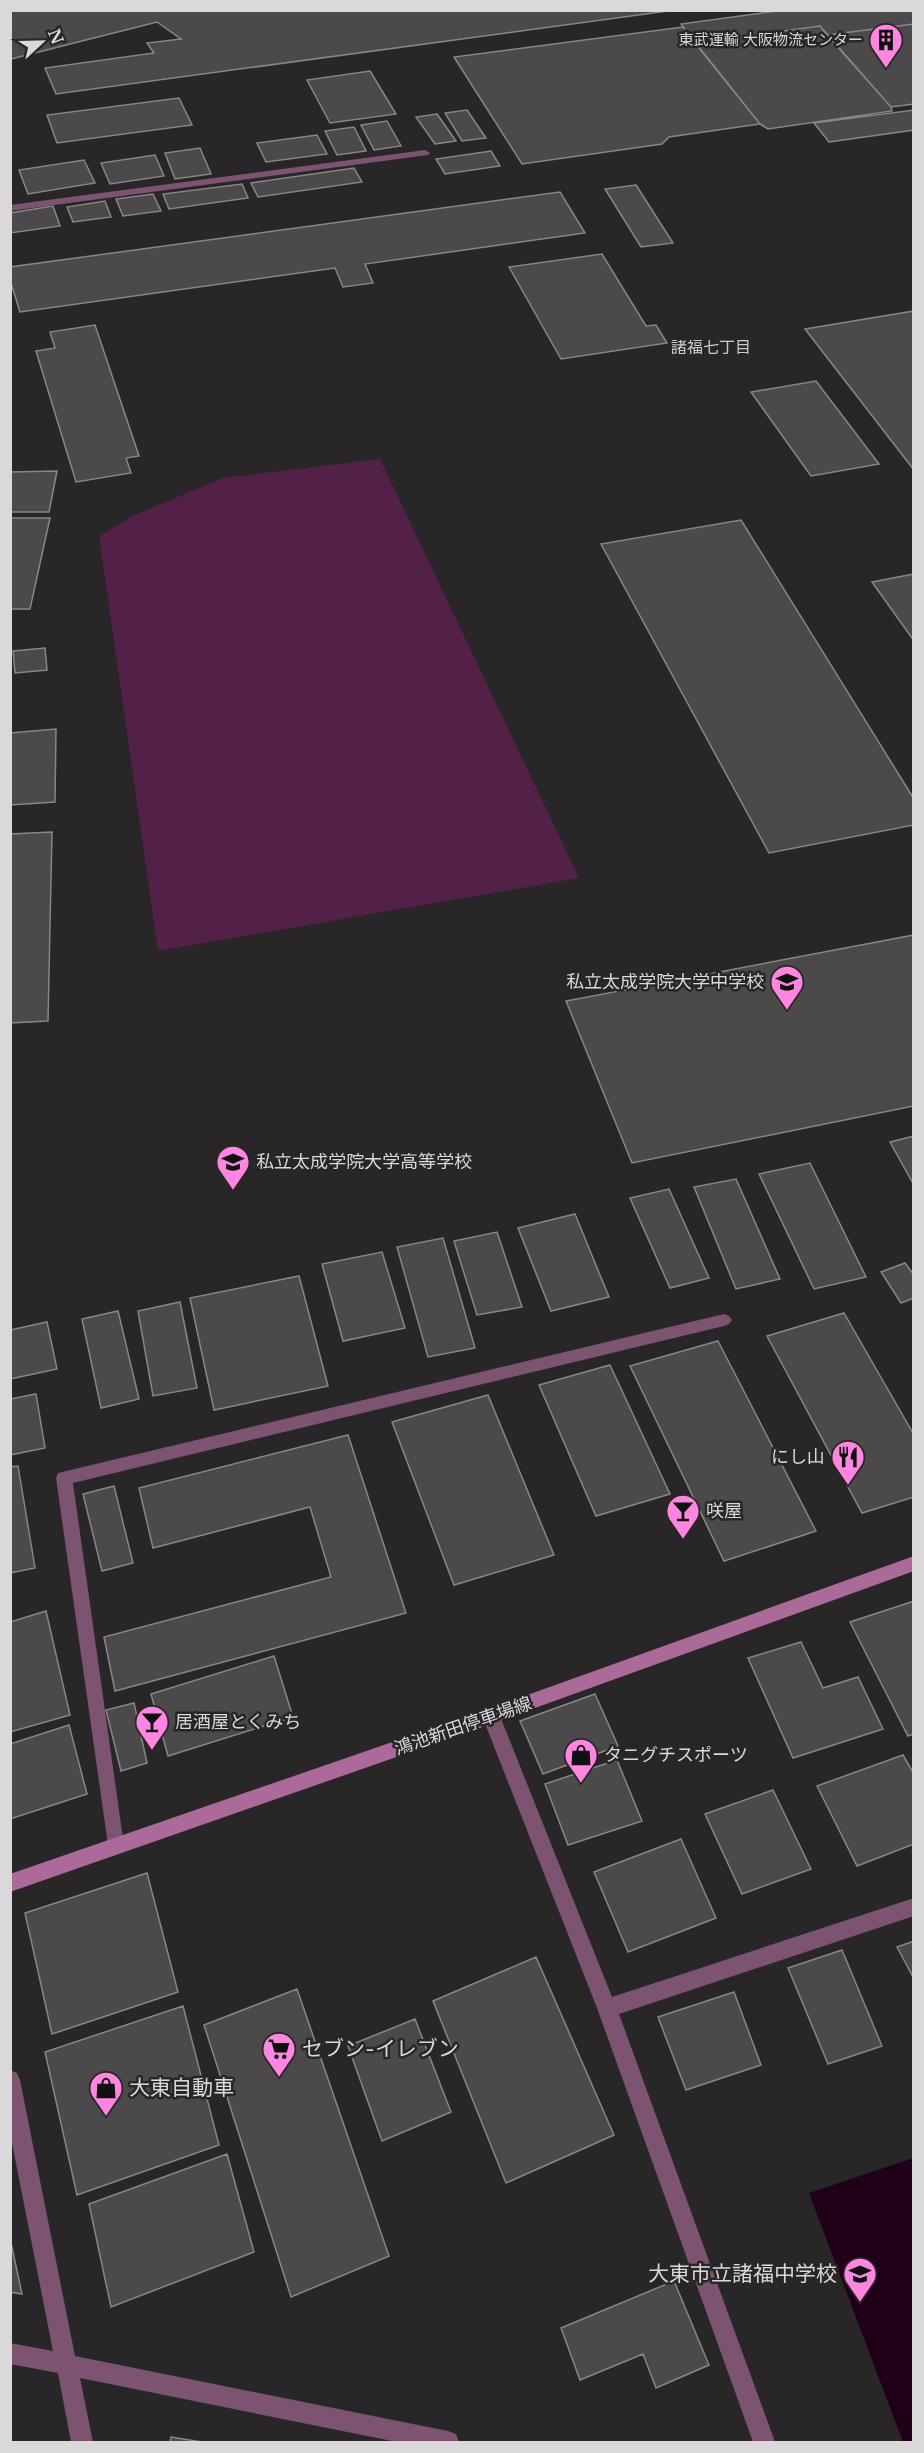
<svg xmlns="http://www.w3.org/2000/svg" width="924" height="2453" font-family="'Libre Baskerville','Noto Sans JP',serif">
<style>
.green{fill:#532148}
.water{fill:#1f0018}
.building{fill:#4c494b;stroke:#898588;stroke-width:1.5}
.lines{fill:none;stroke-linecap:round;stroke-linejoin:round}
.service{fill:#7c5370;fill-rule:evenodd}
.minor{fill:#7c5370;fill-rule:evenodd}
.secondary{fill:#ab6a9a;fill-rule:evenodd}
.labels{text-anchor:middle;stroke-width:5;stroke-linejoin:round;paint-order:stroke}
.far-poi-label{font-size:15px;fill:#dad8d9;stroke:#292628;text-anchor:end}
.far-neighbourhood-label{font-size:16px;fill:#cecacd;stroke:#292628}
.poi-label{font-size:18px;fill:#dad8d9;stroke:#292628;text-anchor:start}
.street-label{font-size:18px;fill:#dad8d9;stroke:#292628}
.near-poi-label{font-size:21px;fill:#dad8d9;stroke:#292628;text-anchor:start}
</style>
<rect width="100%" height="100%" fill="#292628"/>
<path class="green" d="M380 459 579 878 158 951 99 536 137 514 223 478Z"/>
<path class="water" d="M913 2158 914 2442H903L809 2193Z"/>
<path class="building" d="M10 10H675L56 94 45 68 154 53 147 43 181 39 157 22 11 59Z
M784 10H914V24L827 35 820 26 695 43 681 24Z
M914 24V104L891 107 827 35Z
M820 26 891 107 892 111 768 129 760 124 695 43Z
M683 27 760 124 669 137 662 144 522 164 454 57Z
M370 71 396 114 330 123 307 80Z
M179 98 192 125 57 143 47 115Z
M467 110 486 138 462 141 445 113Z
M914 110V130L829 142 814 123Z
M437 114 456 141 435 144 416 117Z
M387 121 401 146 374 150 361 125Z
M354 127 366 151 337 155 325 131Z
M317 135 327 154 266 162 257 143Z
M200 148 211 174 175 179 165 153Z
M491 151 500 166 445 174 436 159Z
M155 155 164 176 110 184 101 163Z
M84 160 95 183 28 194 19 170Z
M354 168 362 182 258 197 251 183Z
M242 184 248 198 169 209 163 194Z
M636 185 673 243 641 247 605 189Z
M560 192 585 233 365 264 373 283 343 287 335 268 20 312 10 280V267Z
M153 194 161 211 123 216 116 199Z
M105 201 111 217 73 222 67 207Z
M53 206 60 226 10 233V213Z
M602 254 646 326 656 325 667 343 561 359 509 267Z
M914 311V470L805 329Z
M95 325 139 456 126 458 131 473 76 482 36 351 55 348 50 332Z
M816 381 879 464 811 476 751 392Z
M57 471 49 512H10V472Z
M10 518H50L30 609H10Z
M741 520 914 799V825L769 853 601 544Z
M914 574V641L872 582Z
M45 648 47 670 15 673 13 651Z
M56 729 55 802 10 805V733Z
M52 832 48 1021 10 1023V834Z
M914 935V1106L632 1163 566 1001Z
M914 1136V1185L890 1142Z
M810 1163 866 1277 814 1289 759 1174Z
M736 1179 780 1279 736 1289 694 1187Z
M669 1189 709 1278 670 1288 630 1198Z
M575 1214 609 1297 551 1311 518 1228Z
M497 1232 522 1307 477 1315 454 1241Z
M443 1238 475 1348 428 1357 397 1247Z
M382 1252 405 1328 343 1341 322 1264Z
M905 1263 914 1275V1298L901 1303 881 1272Z
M299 1276 328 1386 214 1410 190 1298Z
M180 1302 197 1388 153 1396 138 1311Z
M118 1311 139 1399 101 1408 82 1319Z
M844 1313 914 1435V1497L862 1513 767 1336Z
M47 1322 57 1369 10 1379V1330Z
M718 1341 816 1531 724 1561 630 1366Z
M610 1365 670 1494 596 1516 539 1385Z
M36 1394 45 1448 10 1455V1399Z
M488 1395 554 1555 454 1585 392 1422Z
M348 1435 406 1613 115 1691 104 1637 331 1577 310 1507 153 1548 139 1488Z
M18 1466 35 1568 10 1573V1467Z
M114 1486 133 1563 102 1571 83 1494Z
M914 1601V1734L908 1736 850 1622Z
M46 1611 70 1715 10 1732V1622Z
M801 1642 823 1688 858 1677 883 1729 793 1758 748 1658Z
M274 1656 293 1717 168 1756 151 1694Z
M595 1694 618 1746 543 1774 520 1721Z
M134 1703 147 1763 121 1771 106 1710Z
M69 1725 87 1794 10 1819V1744Z
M903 1755 914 1774V1844L857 1866 817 1786Z
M617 1760 642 1821 568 1845 545 1784Z
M773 1790 811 1869 742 1894 705 1814Z
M681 1839 716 1918 628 1952 594 1872Z
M147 1873 178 1992 52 2034 25 1913Z
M914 1941V1979L897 1947Z
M842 1950 882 2046 828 2064 788 1968Z
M536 1957 614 2135 506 2183 433 2001Z
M297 1989 389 2256 291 2297 204 2025Z
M734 1992 761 2065 686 2090 658 2017Z
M183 2006 219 2145 77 2195 45 2052Z
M415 2019 451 2112 382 2141 348 2046Z
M227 2154 254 2252 111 2307 89 2204Z
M10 2238 22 2294 10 2292Z
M674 2281 709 2365 656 2388 643 2354 580 2380 561 2328Z
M171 2437 202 2442H170Z"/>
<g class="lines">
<path class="service" d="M425 150 430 153 428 155 10 211V205Z
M724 1314 729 1316 732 1320 729 1324 724 1326 73 1483 124 1846 121 1852 115 1855 109 1852 56 1478 58 1473Z"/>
<path class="minor" d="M491 1708 497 1710 500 1716 612 1997 914 1898V1916L619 2014 775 2442H753L597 2008 482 1716 485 1710Z
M10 2070 17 2073 20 2080 75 2356 448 2431 456 2434 459 2442H397L80 2378 93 2442H71L58 2373 10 2364V2343L53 2351 10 2133Z"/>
<path class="secondary" d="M914 1556V1571L491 1724 10 1892V1874L491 1708Z"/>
</g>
<defs>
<g id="building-pin" transform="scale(1.725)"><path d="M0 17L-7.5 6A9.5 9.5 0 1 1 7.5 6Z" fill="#fe86e0" stroke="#292628"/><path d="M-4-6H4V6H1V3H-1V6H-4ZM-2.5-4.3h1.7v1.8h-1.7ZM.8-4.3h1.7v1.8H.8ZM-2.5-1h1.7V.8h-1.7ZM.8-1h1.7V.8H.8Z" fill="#111"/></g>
<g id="school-pin" transform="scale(1.725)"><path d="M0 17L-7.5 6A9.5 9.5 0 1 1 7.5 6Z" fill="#fe86e0" stroke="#292628"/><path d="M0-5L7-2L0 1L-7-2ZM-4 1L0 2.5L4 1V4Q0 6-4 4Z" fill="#111"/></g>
<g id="restaurant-pin" transform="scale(1.725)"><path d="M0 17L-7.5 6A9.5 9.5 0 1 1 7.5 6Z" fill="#fe86e0" stroke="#292628"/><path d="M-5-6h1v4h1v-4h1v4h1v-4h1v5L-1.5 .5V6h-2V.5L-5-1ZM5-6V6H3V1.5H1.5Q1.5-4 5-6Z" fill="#111"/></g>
<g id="bar-pin" transform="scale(1.725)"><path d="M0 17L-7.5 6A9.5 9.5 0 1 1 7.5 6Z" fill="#fe86e0" stroke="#292628"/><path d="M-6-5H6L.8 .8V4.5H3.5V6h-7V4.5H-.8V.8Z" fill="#111"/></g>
<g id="shop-pin" transform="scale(1.725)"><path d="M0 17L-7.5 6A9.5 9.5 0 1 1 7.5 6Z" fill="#fe86e0" stroke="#292628"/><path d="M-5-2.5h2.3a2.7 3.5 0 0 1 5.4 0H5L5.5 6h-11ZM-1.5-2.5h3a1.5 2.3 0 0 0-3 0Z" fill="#111"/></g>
<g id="supermarket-pin" transform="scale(1.725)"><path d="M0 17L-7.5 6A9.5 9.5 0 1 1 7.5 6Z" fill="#fe86e0" stroke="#292628"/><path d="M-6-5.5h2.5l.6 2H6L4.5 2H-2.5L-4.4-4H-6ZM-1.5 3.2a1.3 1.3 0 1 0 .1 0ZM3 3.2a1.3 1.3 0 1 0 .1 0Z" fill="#111"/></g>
</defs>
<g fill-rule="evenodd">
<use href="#building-pin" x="886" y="40"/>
<use href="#school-pin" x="787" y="982"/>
<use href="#school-pin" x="233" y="1162"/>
<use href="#restaurant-pin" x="848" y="1457"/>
<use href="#bar-pin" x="683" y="1511"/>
<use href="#bar-pin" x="152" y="1722"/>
<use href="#shop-pin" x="581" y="1755"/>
<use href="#supermarket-pin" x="279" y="2049"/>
<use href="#shop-pin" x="106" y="2088"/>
<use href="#school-pin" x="860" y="2274"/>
</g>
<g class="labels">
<g class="far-poi-label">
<text x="863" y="45">東武運輸 大阪物流センター</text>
</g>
<g class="far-neighbourhood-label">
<text x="711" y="353">諸福七丁目</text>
</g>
<g class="poi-label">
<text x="764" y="988" text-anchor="end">私立太成学院大学中学校</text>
<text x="256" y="1168">私立太成学院大学高等学校</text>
<text x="825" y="1463" text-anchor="end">にし山</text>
<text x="706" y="1517">咲屋</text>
<text x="175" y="1728">居酒屋とくみち</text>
<text x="604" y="1761">タニグチスポーツ</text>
</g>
<g class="street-label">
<text transform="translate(463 1726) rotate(-19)" y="6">鴻池新田停車場線</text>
</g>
<g class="near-poi-label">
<text x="302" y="2056">セブン-イレブン</text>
<text x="129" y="2095">大東自動車</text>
<text x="837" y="2281" text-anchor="end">大東市立諸福中学校</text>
</g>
</g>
<rect width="924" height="2453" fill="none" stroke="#dad8d9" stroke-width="24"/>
<g transform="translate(42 42) rotate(68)" stroke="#292628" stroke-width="4.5" paint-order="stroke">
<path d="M0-4.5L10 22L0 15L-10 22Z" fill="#dad8d9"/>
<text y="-9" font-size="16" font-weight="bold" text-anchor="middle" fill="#dad8d9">N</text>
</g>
</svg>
